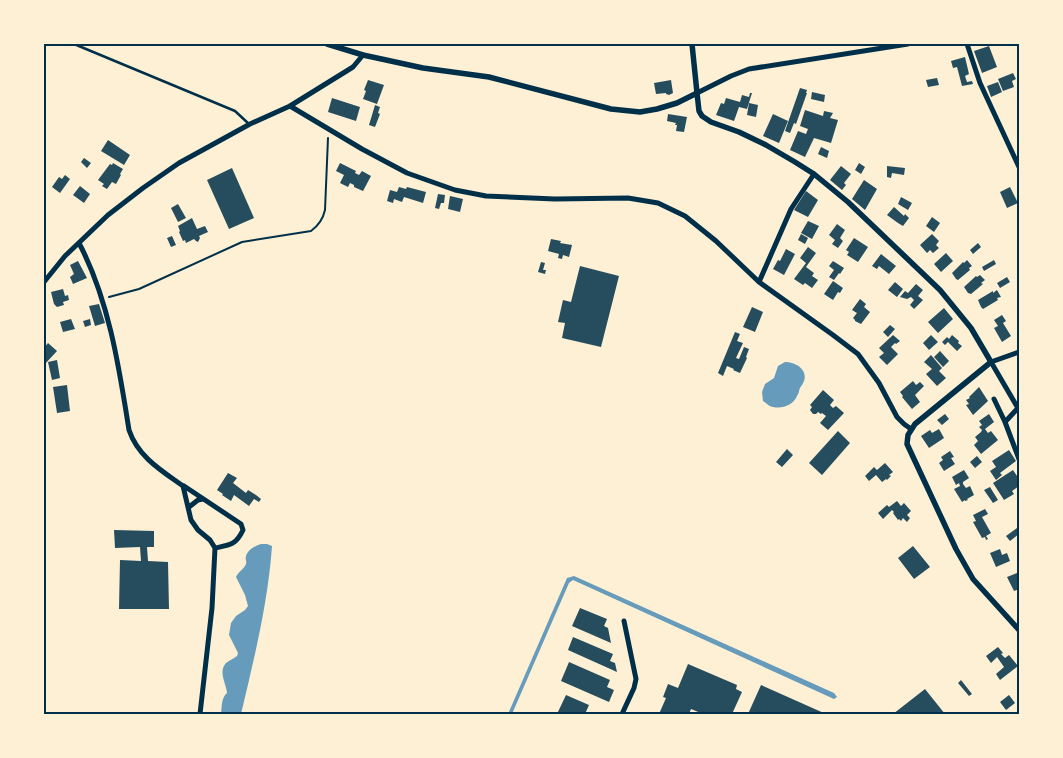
<svg xmlns="http://www.w3.org/2000/svg" width="1063" height="758" font-family="'Golos Text',sans-serif">
<style>
.water{fill:#669bbc}
.building{fill:#264d5e}
.lines{fill:none;stroke-linecap:round;stroke-linejoin:round}
.path{stroke:#003049;stroke-width:2}
.service{stroke:#003049;stroke-width:2.5}
.minor{stroke:#003049;stroke-width:5}
.tertiary{stroke:#003049;stroke-width:5.5}
.neatline{fill:none;stroke:#003049;stroke-width:2}
</style>
<rect width="100%" height="100%" fill="#fdf0d5"/>
<path class="water" d="M785 362C795 362 808 369 804 381 803 384 801 386 800 388 798 393 800 391 797 396 793 405 783 409 773 407 770 407 766 403 763 401L762 392 765 384 774 378 778 366Z
M261 544H267L272 546C268 603 254 659 241 714H221C222 707 221 698 227 693 226 683 218 672 226 663 229 661 234 658 237 656L238 653 229 635 231 623 236 616 245 610 248 606 245 595 236 577C238 572 244 569 246 564 247 561 245 560 246 556 248 549 255 546 261 544Z
M574 576 834 693 837 697 834 699 573 580 569 583 512 714H508L567 578Z"/>
<path class="building" d="M989 46 997 67 982 73 974 51Z
M965 57 969 74 965 76 967 82 972 81 973 84 962 86 957 67 953 68 951 61Z
M1013 73 1016 79 1012 81 1014 87 1003 91 998 79Z
M937 78 939 85 928 87 926 80Z
M368 80 384 85 377 104 363 99 366 91 364 90Z
M671 80 673 93 669 95 666 94V93L656 94 654 83Z
M998 82 1002 92 991 97 987 86Z
M800 88 807 90 806 93H807L796 124 794 123 790 133 785 131Z
M812 92 825 95 824 102 811 99Z
M750 93H752L747 109 739 107 734 121 716 115 721 103 724 104 726 98 740 102 742 95 749 97Z
M332 98 360 107 356 121 328 112Z
M749 103 758 105 756 117 747 115Z
M375 105 380 107 378 113 380 114 375 127 369 125Z
M805 110 823 116 824 111 833 113 830 118 838 120 831 143 814 138 805 157 790 150 798 131 806 134 808 129 800 126Z
M668 114 687 117 684 132 676 131 677 125H675L676 123 667 121Z
M773 114 788 121 779 143 763 136Z
M108 140 130 155 124 165 101 151Z
M821 147 829 151 827 158 818 154Z
M84 158 91 163 87 168 81 162Z
M113 163 123 169 120 174 121 175 116 184 112 182 107 189 102 186 104 184 98 180 110 164 112 165Z
M340 163 356 171 355 173 359 175 362 171 371 176 363 191 354 187V185L350 183 348 187 340 183 344 175 336 171Z
M859 163 865 167 861 174 855 170Z
M841 166 851 174 844 183 846 185 842 190 830 180Z
M887 166 905 168 904 175 892 173 891 178 887 177Z
M232 168 254 218 229 229 207 180Z
M65 175 70 179 60 193 52 187 59 177 62 179Z
M864 180 877 189 865 210 852 199Z
M80 186 90 194 84 203 73 195Z
M399 187 406 189 407 187 426 192 423 203 404 197 402 202 394 199 393 203 387 201 390 190 397 192Z
M1010 187 1018 203 1007 208 1000 192Z
M806 191 818 200 808 217 794 210Z
M438 194 445 195 444 203H441L439 209 435 208Z
M450 196 463 199 460 212 448 209Z
M901 197 912 203 908 210 898 204Z
M178 204 186 218 178 222 171 208Z
M894 207 904 216 905 214 909 218 903 226 898 223 887 215Z
M932 217 940 223 934 232 926 226Z
M192 218 197 229 205 226 208 232 199 236 200 238 198 242 196 241 194 239 186 243 185 240 183 241 179 232 180 231 178 226Z
M808 221 819 226 812 239 801 233Z
M837 224 845 230 840 238 843 241 838 248 832 244 835 240 829 235Z
M801 234 808 238 805 244 798 240Z
M932 234 939 241 936 245 939 248 933 253 930 250 927 253 920 245Z
M172 236 176 245 171 247 167 238Z
M854 238 868 247 858 262 847 255 849 252 846 250Z
M551 239 561 241 560 243 572 245 569 257 563 255 562 259 558 258 559 254 548 251Z
M978 243 981 247 973 254 970 250Z
M808 247 816 253 806 267 814 273 812 276 818 280 812 288 805 283 803 285 794 279 806 263 800 258Z
M786 249 795 254 784 275 773 269 778 260 780 261Z
M946 253 953 261 941 272 934 264Z
M881 254 896 266 889 274 879 266 877 269 872 266Z
M967 260 972 266 969 268 970 270 958 280 956 279 952 273 963 262 964 263Z
M994 260 996 264 984 271 982 267Z
M78 261 87 278 73 284 70 277 74 274 70 265Z
M833 261 844 268 840 274 839 273 834 280 829 277 834 270 829 266Z
M541 262 545 263 543 270H546L545 274 538 272Z
M580 266 619 276 601 347 562 338 565 323 558 322 563 300 571 302Z
M980 275 985 280 981 283 983 284 971 294 968 293 964 287 976 276 977 277Z
M1007 277 1010 282 1000 288 997 283Z
M833 281 843 288 840 293 838 292 833 300 824 294Z
M895 282 903 289 897 297 888 290Z
M916 284 923 290 918 296 923 300 914 309 910 305 914 300 911 297 907 299 900 297 905 291 908 293Z
M63 289 65 296 68 295 69 300 63 302 64 305 57 307 54 304 51 292Z
M997 290 1001 297 997 298 998 300 983 309 981 307 978 300 993 291V293Z
M860 299 866 304 864 307 870 312 861 324 855 321V320L853 318 857 313 852 310Z
M99 304 105 323 95 326 89 306Z
M752 307 763 312 755 332 743 327Z
M944 308 953 319 938 333 928 322Z
M1002 315 1006 321 1003 323 1011 336 1002 342 994 328 998 326 994 320Z
M71 319 75 329 63 332 60 322Z
M90 319 91 325 85 327 83 321Z
M890 325 895 329 888 337 883 332Z
M735 332 740 334 737 341 743 343 736 358 739 359 744 347 749 349 746 357 747 358 740 373 733 370 734 369 727 366 723 376 718 373Z
M893 335 900 341 896 344 895 343 891 347 898 354 887 365 879 357 884 353 879 348Z
M931 335 938 342 929 350 923 343Z
M952 335 959 341 958 343 962 346 957 351 948 342 945 345 942 342 947 337 949 339Z
M48 343 57 351 45 364 44 363V348Z
M940 351 949 361 943 367 934 357Z
M931 355 942 368 939 371 946 378 937 386 926 374 932 369 924 362Z
M57 360 60 378 52 380 48 362Z
M913 381 916 385 920 382 924 386 915 395 920 402 912 409 902 397 903 396 900 392Z
M67 385 70 411 57 413 53 387Z
M979 387 988 401 973 415 966 405 969 404 966 400 970 398 969 397Z
M823 390 834 400 830 405 833 408 836 406 844 413 828 430 820 423 826 416 822 413 821 414 818 412 816 414H813L810 410 812 407 810 405Z
M945 414 949 419 942 425 937 420Z
M989 414 994 422 985 429 988 433 991 431 998 440 981 454 974 445 978 441 975 437 981 432 982 430 979 427 982 425 979 421Z
M939 429 944 438 929 448 921 436 930 430 932 433Z
M838 431 850 443 822 475 809 463Z
M787 449 793 455 782 467 776 462Z
M1009 450 1016 461 1000 473 1002 475 996 480 990 471 996 467 992 461Z
M950 451 954 457 951 458 955 464 944 471 939 463 943 460 941 457Z
M977 456 982 462 975 468 970 462Z
M885 463 893 472 889 475 891 476 887 480 886 479 882 482 876 475 869 481 865 476 874 467 877 470Z
M964 470 969 478 963 482V484L966 488 970 486 974 495 967 499 968 500 965 501V500L962 502 954 489 960 486 959 483 956 485 952 477Z
M1013 470 1019 479V486L1012 491 1014 494 1004 500 993 483Z
M228 473 237 478 233 483 246 493 248 490 256 495 261 499 259 502 254 499 249 506 234 495 231 501 222 495 223 494 217 490Z
M990 487 998 500 993 503 984 490Z
M897 501 901 506 904 503 911 511 907 515 910 518 907 522 903 518 901 521 899 519 898 520 893 513 894 512 892 510 883 519 878 513 887 505 889 507Z
M985 509 988 514 982 517 991 533 986 536 988 539 986 540 985 537 982 538 973 522 976 521 973 515Z
M1017 528 1019 531V534L1010 541 1006 536Z
M114 530 154 531V547H147L148 561 168 562 169 609H119L120 560 141 561 140 547 115 548Z
M913 546 930 567 914 579 898 558Z
M1000 549 1002 555 1007 553 1010 561 996 567 990 553Z
M1017 573 1019 577V589L1014 591 1007 577Z
M580 608 607 619 604 626 608 628 611 643 572 626Z
M573 637 613 654 610 661 615 663 617 672 568 650Z
M998 647 1003 653 1001 654 1005 658 1009 655 1018 666 1000 680 996 674 1004 667 997 657 991 663 986 656Z
M569 662 610 680 607 687 614 690 609 702 561 681Z
M688 664 737 685 736 689 742 692 732 714H703L691 709 689 714H659L666 698 663 697 668 684 678 688Z
M961 680 972 694 969 696 958 683Z
M761 685 826 714H748Z
M925 689 945 714H893Z
M566 695 589 705 585 714H557Z
M1009 695 1015 703 1006 710 1000 702Z"/>
<g class="lines">
<path class="path" d="M109 297 139 289 242 242 311 231C318 226 323 219 325 210L328 138"/>
<path class="service" d="M74 44 235 111 249 124"/>
<path class="minor" d="M967 44 980 83 1019 167
M697 93 731 76 749 69 908 44
M290 106 362 149 407 173 455 190 486 196 555 199 628 198 658 203 685 216 716 241 759 282 833 335 858 354 879 383 897 417 904 424 911 429
M79 243C109 300 119 367 129 430 138 457 162 471 183 486L191 520 198 530 210 540 215 548 212 608 200 714
M44 282 65 256 108 215 143 188 179 163 250 124 290 106 353 67 363 55
M759 282 791 209 814 174
M1019 352 991 362 1019 410
M994 399 1005 422
M1018 408 1005 422 1019 459
M184 486 241 524 243 530C236 545 230 545 215 548
M189 507 198 500 203 499
M622 714 634 688 636 679 624 621"/>
<path class="tertiary" d="M327 44 363 55 423 68 489 77 611 109 640 112 657 109 677 103 697 93
M692 44 697 93 699 111 702 116 711 122 739 132 766 145 795 162 814 174 848 202 940 290 971 328 991 362 915 424 908 435 907 444 956 549 973 579 1019 630"/>
</g>
<rect width="1063" height="758" fill="none" stroke="#fdf0d5" stroke-width="90"/>
<rect x="45" y="45" width="973" height="668" class="neatline"/>
</svg>
